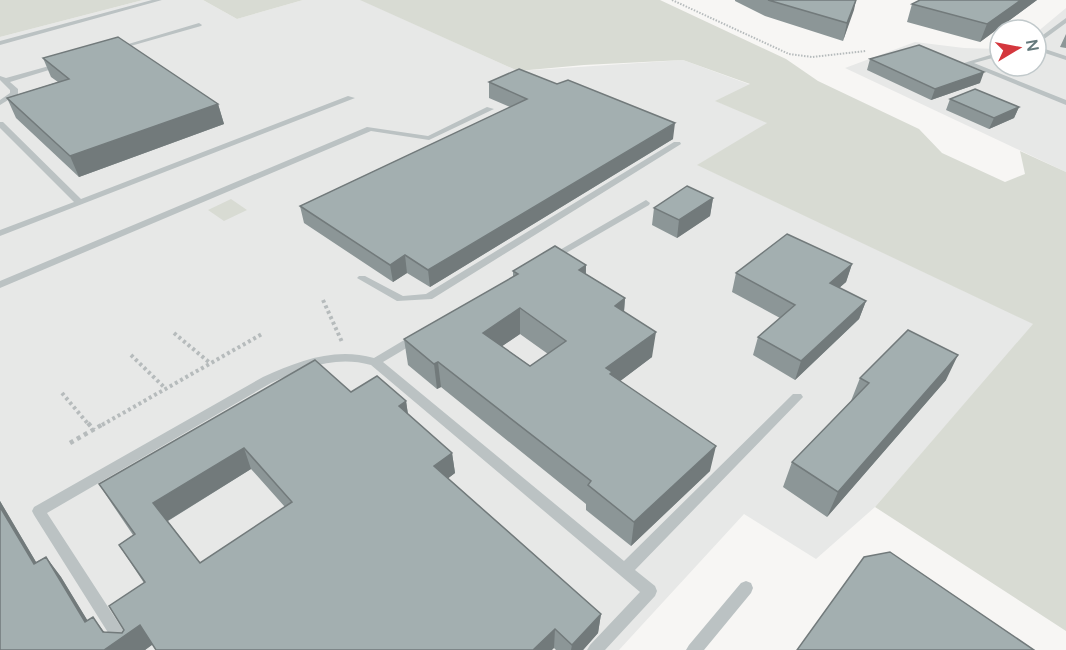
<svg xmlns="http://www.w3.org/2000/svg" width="1066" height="650" font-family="Manrope,sans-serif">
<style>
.built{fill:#e7e8e7}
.green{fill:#d8dbd3}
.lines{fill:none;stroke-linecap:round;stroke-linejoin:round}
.path-far2{stroke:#b6bbbc;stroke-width:2;stroke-dasharray:1.5 1.5;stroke-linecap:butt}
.path-far1{stroke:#b6bbbc;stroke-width:4;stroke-dasharray:3 3;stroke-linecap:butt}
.path{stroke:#b6bbbc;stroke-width:4.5;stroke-dasharray:4 4;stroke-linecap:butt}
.lane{fill:#bbc2c3;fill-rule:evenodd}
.wall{fill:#8c9697;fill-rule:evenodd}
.shaded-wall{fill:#727a7b}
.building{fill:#a3afb0;stroke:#727a7b;stroke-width:1.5;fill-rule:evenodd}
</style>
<rect width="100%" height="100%" fill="#f7f6f4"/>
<path class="built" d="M143 0H203L237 19 303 0H361L518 71 683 60 751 85 716 101 768 123 698 165 1034 324 875 507 816 559 744 514 619 650H0V37Z
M1066 8V172L845 68 915 42 964 48 1000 49V66H1036V33Z"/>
<path class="green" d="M0 0H143L0 37Z
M203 0H303L237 19Z
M360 0H660L786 59 818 81 919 129 942 153 1005 182 1025 174 1020 151 1066 172V631L875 507 1033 324 697 165 767 123 715 101 750 84 683 60 584 65 518 71Z
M231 199 247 210 224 221 208 210Z"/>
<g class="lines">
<path class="path-far2" d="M672 0 789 54 812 57 866 51"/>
<path class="path-far1" d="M323 300 342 342
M174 333 210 363
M131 355 165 388
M62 393 89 425
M102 425 262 334"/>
<path class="path" d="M88 423 94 430
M70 443 105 423"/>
<path class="lane" d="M152 0H162L0 45V41Z
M1066 18V23L1036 45V40Z
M199 23 202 25 201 26 120 49 115 48Z
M1036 46 1066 56V60L1036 50Z
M1000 52V56L974 63 1066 100V105L964 63Z
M60 63 62 64V66L10 82 18 89V94L0 105V100L10 93V90L0 80V76L6 78Z
M348 96 355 98 0 236V230L74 202 0 128V122H3L81 199Z
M487 107 494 109 429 140 371 131 0 288V281L367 127 428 136Z
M674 142H680L681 144 432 299 397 301 357 278 359 276H365L403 296 426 294Z
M646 200 650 203 649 205 554 260H548L546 258Z
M416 333 421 337 420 340 383 362 624 561 793 394H801L803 397 635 570 655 586 657 591 655 596 605 650H587L590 645 640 592 371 365C335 355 304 368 271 383L47 513 136 650H119L34 515 32 511 34 507 263 377C299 361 334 347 374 358Z
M746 581 751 583 753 588 751 593 704 650H686L689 645 741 583Z"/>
</g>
<path class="wall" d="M735 0H856L843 41 765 16 735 1Z
M1037 0 980 42 907 22 912 4Z
M1066 34V48L1060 47Z
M43 58 218 104 224 124 79 177 16 118 7 98 58 82 51 77Z
M870 59 980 83 931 100 867 70Z
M489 82 673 139 430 287 407 273 393 282 304 223 300 206 510 107 489 98Z
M950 99 1019 107 1014 118 989 129 946 110Z
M713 198 710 216 677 238 652 225 654 208Z
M852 264 846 282 839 288 866 301 859 319 795 380 753 355 758 337 780 318 732 292 736 273Z
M586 265V274L625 298 624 312 652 357 620 381 710 471 631 546 586 510V504L441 387 437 389 408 365 404 339 513 278V271ZM520 334 548 354 530 366 502 346Z
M860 378 946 380 827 517 783 487 792 462 851 401Z
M406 401 408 414 452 453 455 473 448 478 601 614 598 633 583 650H556L554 648 152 645 145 650H0V501L36 562 46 557 61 577 87 620 105 632 122 633 144 583 119 545 133 535 112 504 99 484ZM251 469 285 507 200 563 168 521Z"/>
<path class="shaded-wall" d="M856 0 854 10 843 41 847 23Z
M1021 0H1037L980 42 987 24Z
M984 72 980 83 931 100 935 89Z
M218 104 224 124 79 177 70 156Z
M1019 107 1014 118 989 129 994 118Z
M675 123 673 139 430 287 428 270Z
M713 198 710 216 677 238 679 220Z
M405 255 407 273 393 282 390 265Z
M852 264 846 282 824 301 830 283Z
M586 265 585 290 579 270Z
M625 298 623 324 615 306Z
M866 301 859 319 795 380 801 361Z
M520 308V334L485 358 483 333Z
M656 332 652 357 611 388 606 368Z
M958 355 946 380 827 517 838 492Z
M438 362 441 387 437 389 434 364Z
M406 401 409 422 399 406Z
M716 446 710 471 631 546 634 522Z
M244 448 251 469 164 523 153 503Z
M452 453 455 473 437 487 434 466Z
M0 501 49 584 34 564 0 507Z
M46 557 61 577 100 641 85 622Z
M601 614 598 633 583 650H571L572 645Z
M93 617 113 644 140 625 153 644 145 650H104L103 632Z
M555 629 554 648 552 650H533Z"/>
<path class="building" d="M768 0H856L847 23Z
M920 0H1021L987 24 912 4Z
M118 37 218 104 70 156 7 98 69 79 43 58Z
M919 45 984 72 935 89 870 59Z
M519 69 557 84 568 80 675 123 428 270 405 255 390 265 300 206 527 99 489 82Z
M975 89 1019 107 994 118 950 99Z
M687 186 713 198 679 220 654 208Z
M787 234 852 264 830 283 866 301 801 361 758 337 795 305 736 273Z
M555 246 586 265 579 270 625 298 615 306 656 332 606 368 612 372 610 374 716 446 634 522 588 485 591 481 438 362 434 364 404 339 518 274 513 271ZM520 308 566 341 530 366 483 333Z
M908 330 958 355 838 492 792 462 869 383 860 378Z
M315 360 351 392 377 376 406 401 399 406 452 453 434 466 601 614 572 645 555 629 533 650H156L140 625 104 650H0V507L34 564 46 557 85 622 93 617 103 632 122 633 124 630 109 606 145 582 119 545 135 534 99 484ZM244 448 292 502 200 563 153 503Z
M890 552 1034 650H797L864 557Z"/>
<g transform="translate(1018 48) rotate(80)"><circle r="28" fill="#ffffff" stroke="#c1c9cb" stroke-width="1.5"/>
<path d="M0-4.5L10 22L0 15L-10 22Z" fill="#d4373d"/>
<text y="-9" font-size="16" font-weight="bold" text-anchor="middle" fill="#64797c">N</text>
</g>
</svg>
